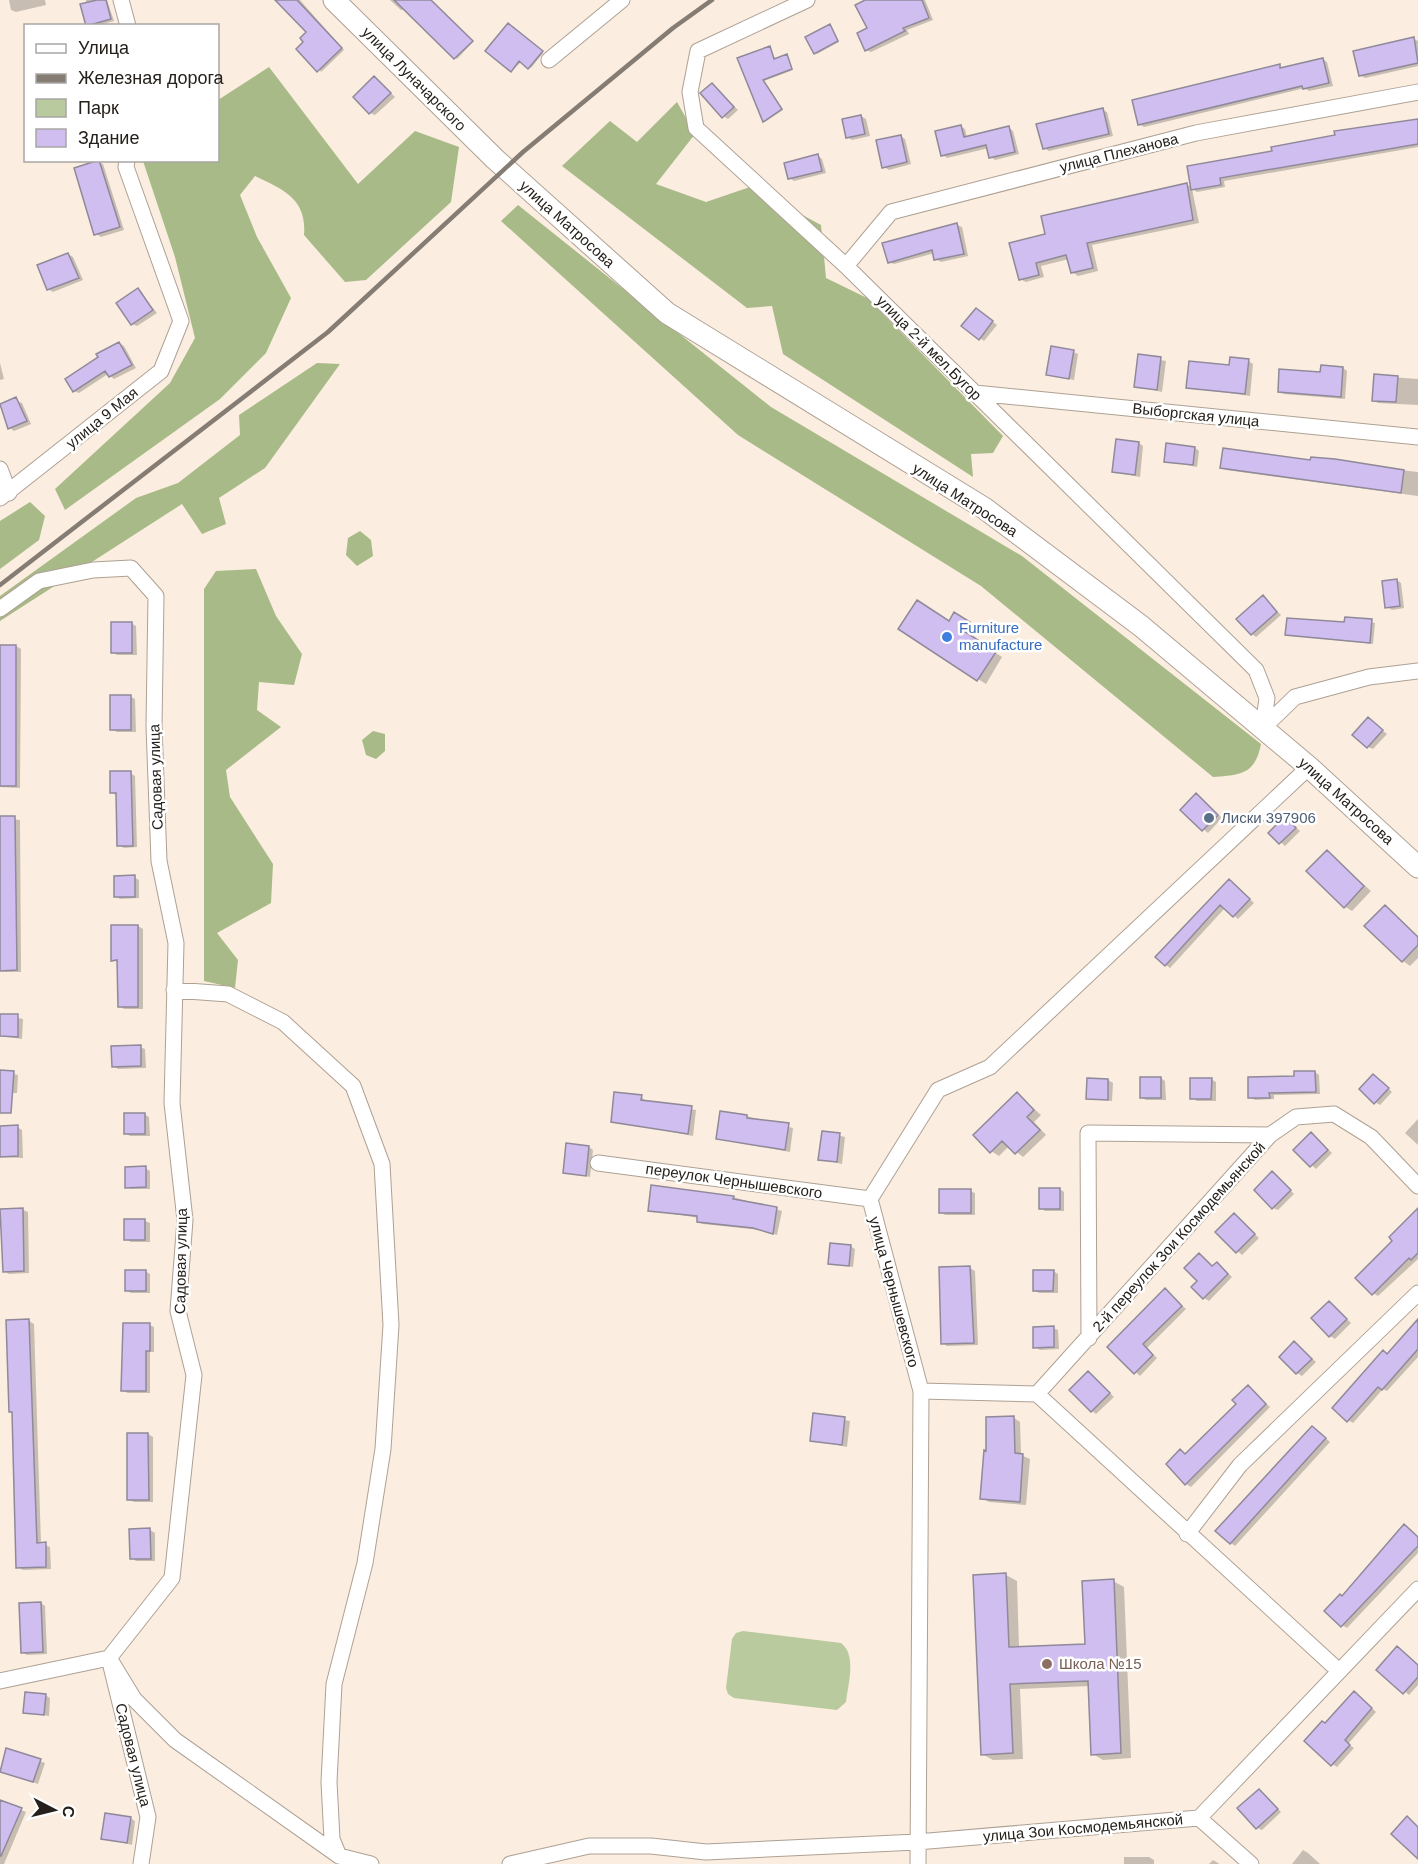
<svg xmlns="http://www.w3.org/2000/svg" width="1418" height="1864" font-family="Arial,sans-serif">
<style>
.green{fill:#baca9f}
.forest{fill:#a8ba87}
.shadow{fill:#0003}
.building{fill:#d0bef1;stroke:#8f8999;stroke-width:1.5}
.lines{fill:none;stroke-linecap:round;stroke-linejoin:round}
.street-casing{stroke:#aea194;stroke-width:17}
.secondary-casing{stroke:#aea194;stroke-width:23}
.street{stroke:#fff;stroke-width:15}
.secondary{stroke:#fff;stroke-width:21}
.rail{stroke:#857c73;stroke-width:4.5}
.shop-dot{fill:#3f7fe0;stroke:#fff;stroke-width:2}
.service-dot{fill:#5c6f8a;stroke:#fff;stroke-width:2}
.education-dot{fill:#8d6e63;stroke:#fff;stroke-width:2}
.labels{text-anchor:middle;stroke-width:5;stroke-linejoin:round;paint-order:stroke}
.street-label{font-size:15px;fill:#25201b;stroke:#fff}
.shop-label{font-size:15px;fill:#366cbe;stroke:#fff;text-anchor:start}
.service-label{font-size:15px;fill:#4e5e75;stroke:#fff;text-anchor:start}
.education-label{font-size:15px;fill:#785e54;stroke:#fff;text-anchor:start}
</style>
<rect width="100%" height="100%" fill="#fbeddf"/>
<path class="green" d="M743 1631 841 1643C857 1655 848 1684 846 1702L837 1710 734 1698 728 1694 726 1688 732 1639 736 1633Z"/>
<path class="forest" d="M269 67 358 184 415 131 459 147 451 202 366 280 345 282 304 235C307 199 284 190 255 176L240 195 257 237 291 298 266 353 220 399 65 510 55 489 170 383 195 338 175 257 143 161 218 160V100Z
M677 102 695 134 656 184 706 202 750 187 821 225 826 278 867 298 1003 436 993 453 971 454 973 477 783 354 772 306 747 308 562 166 610 121 637 142Z
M518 205 771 407 1022 556 1261 744C1255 775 1240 775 1213 777L981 586 738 435 501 221Z
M317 363 340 364 265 468 219 498 226 524 202 534 182 504 0 621V596L136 498 178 483 240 435 239 415Z
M30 502 45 516 39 540 0 569V521Z
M360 531 371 540 373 556 357 566 346 555 348 538Z
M256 569 276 616 302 654 294 685 259 682 257 710 281 727 226 770 230 797 273 864 271 903 217 933 238 960 235 988 204 981V589L216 571Z
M373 731 385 734V751L376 759 366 755 362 740Z"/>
<path class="shadow" d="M9 0H45L46 5 16 12 11 10Z
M86 0H107L114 21 96 26 87 25Z
M284 0H300L344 50 321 72 306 42 308 32Z
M390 0H430L473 42 457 59 405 9 401 10Z
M869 0H925L933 20 907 30 909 34 871 52 866 50Z
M830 25 839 42 817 54 815 52Z
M510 26 543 53 531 68 522 61 512 71Z
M1414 39 1418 41V66L1365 78 1360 75Z
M770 48 776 60 788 57 793 70 764 81 783 110 765 122 739 59Z
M1322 59 1327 62 1333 86 1309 91 1305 88 1144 127 1139 124 1279 66 1284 68Z
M375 78 395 97 375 115 370 113Z
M712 84 738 110 728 119 723 116Z
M1102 110 1107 112 1113 136 1049 151 1044 148Z
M861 116 866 119 870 136 852 140 847 137Z
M1418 120V147L1224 181 1225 187 1197 192 1192 189 1199 223 1092 245 1098 271 1078 276 1072 272 1069 259 1041 266 1044 277 1026 282 1020 279 1047 235 1186 184 1192 188 1274 152Z
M960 126 965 129 967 138 1009 128 1013 131 1019 154 995 160 991 157 989 148 947 158 943 155Z
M900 136 905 139 911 164 889 170 884 167Z
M818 156 822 159 826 173 794 181 789 178Z
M98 162 103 164 124 230 101 237 96 234Z
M957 225 962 227 968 256 941 262 936 259 935 253 894 264 889 262Z
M68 254 73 257 83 280 53 292 48 289Z
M138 290 157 313 137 326 132 324Z
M981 312 997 325 984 341 980 338Z
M119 343 124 346 136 368 114 379 108 374 79 393 74 391Z
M1073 352 1078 354 1074 380 1048 374Z
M1139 356 1166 361 1162 392 1135 386Z
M1248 361 1253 364 1250 396 1187 387Z
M0 363 4 379 0 380Z
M1343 368 1347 371 1345 399 1284 394 1279 391 1322 373Z
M1375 376 1418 379V405L1378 403 1373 400Z
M17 401 22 403 31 424 14 431 10 428 0 406Z
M1139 443 1143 446 1140 477 1113 472Z
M1195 448 1199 451 1197 467 1166 461Z
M1224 450 1418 472V496L1226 470 1222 467Z
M1397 580 1401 583 1404 608 1392 610 1387 607Z
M1263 597 1281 615 1256 637 1252 634Z
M955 614 977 628 971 637 1002 657 986 684 978 679 950 622Z
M1346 618 1375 623 1373 644 1287 635 1346 624Z
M131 623 136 626 137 655H117L113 652Z
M0 646H16L21 649 20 788 0 787Z
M131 697 135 699 136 732H117L112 729Z
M1368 719 1387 734 1373 749 1368 747Z
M130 773 135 776 137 847 124 848 119 845 116 795 111 792Z
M1201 798 1222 818 1208 833 1182 810Z
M0 818 20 820 21 972H5L0 970Z
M1285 818 1300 831 1285 846 1270 833Z
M1327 852 1371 891 1352 911 1344 906Z
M134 877 139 880V898L120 899 115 896Z
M1234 884 1254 903 1238 919 1225 908 1170 968 1166 965Z
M1385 907 1418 936V958L1410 966 1403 961Z
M113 926H138L143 929V1009H124L119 1006 117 962 113 960Z
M0 1015 23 1019 22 1039 0 1036Z
M140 1047 145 1049 146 1068 118 1069 113 1066Z
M0 1071 18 1075 17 1093H0Z
M1315 1072 1319 1075 1320 1094 1274 1095V1099L1255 1100 1250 1097Z
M1161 1078 1165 1081 1166 1100H1146L1141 1097Z
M1378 1078 1392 1092 1380 1105 1375 1102Z
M1211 1079 1216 1082V1101H1197L1192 1098Z
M1108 1080 1113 1083 1112 1101 1088 1098Z
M1017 1094 1041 1115 1034 1122 1046 1135 1023 1157 1009 1146 999 1156 991 1151Z
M641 1096 646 1102 696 1110 693 1136 613 1121Z
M144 1114 149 1117 150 1136H130L125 1133Z
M746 1116 793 1128 790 1152 718 1139Z
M1418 1119V1145L1405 1133Z
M0 1127H17L22 1130 23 1158 0 1157Z
M823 1132 845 1137 842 1164 820 1159Z
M1311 1134 1332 1153 1316 1169 1295 1150Z
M589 1147 593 1150 590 1177 565 1172Z
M145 1168 150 1171V1189H131L126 1187Z
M1277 1176 1294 1194 1278 1210 1273 1208Z
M1060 1189 1064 1192V1211H1045L1041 1208Z
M970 1191 975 1193V1215H945L941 1212Z
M733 1197 782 1211 777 1235 760 1230 703 1224 698 1222 699 1218 650 1210Z
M23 1210 28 1212 29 1273 9 1274 4 1271 0 1211Z
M1418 1214V1259L1378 1296 1373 1293Z
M1234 1215 1259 1238 1242 1255 1217 1232Z
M145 1221 150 1223V1242H131L126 1239Z
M850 1246 855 1249 853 1267 830 1263Z
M1199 1255 1214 1267 1217 1264 1222 1267 1232 1277 1209 1301 1204 1298 1199 1281Z
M970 1268 975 1271 978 1345 947 1346 943 1343Z
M145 1271 150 1274V1293H131L126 1290Z
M1053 1271 1058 1274V1293H1039L1034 1290Z
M1165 1290 1186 1309 1147 1348 1157 1358 1140 1376 1109 1347Z
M1329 1302 1351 1323 1335 1339 1330 1336Z
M1418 1320V1357L1387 1391 1383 1389 1353 1423 1348 1420 1388 1355Z
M29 1321 34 1324 41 1544 50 1547 51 1569 23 1570 18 1567Z
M149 1325 154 1327V1352H150V1393H128L123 1391Z
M1053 1328 1058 1330 1059 1349 1040 1350 1035 1347Z
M1295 1343 1316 1362 1302 1376 1297 1373Z
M1089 1373 1114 1397 1096 1414 1092 1411Z
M1248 1387 1270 1407 1191 1487 1186 1484 1168 1464 1181 1451 1185 1454 1238 1404Z
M814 1415 850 1421 847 1447 811 1440Z
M1014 1418 1020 1422 1021 1455 1030 1459 1026 1505 989 1502 982 1498Z
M1317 1430 1330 1442 1235 1546 1231 1543Z
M148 1434 153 1437V1502H134L129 1500Z
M1409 1529 1418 1537V1553L1347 1628 1342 1625 1343 1597Z
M150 1530 155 1533V1561H136L132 1558Z
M1006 1575 1017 1581 1019 1648 1087 1645 1113 1581 1124 1587 1131 1758 1103 1760 1093 1754 1090 1686 1020 1689 1023 1759 993 1760 982 1754Z
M41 1603 45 1606 47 1654 27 1655 22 1652Z
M1418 1665V1685L1409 1695 1378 1669Z
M45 1695 50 1698 49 1716 25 1712Z
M1359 1696 1376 1712 1348 1744 1354 1748 1337 1767 1332 1764 1326 1724Z
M7 1750 45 1763 38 1784 0 1770Z
M1259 1790 1281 1812 1262 1830 1257 1828Z
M0 1802 26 1812 4 1864H0Z
M130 1818 135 1821 132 1845 103 1838Z
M1303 1850 1308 1853 1320 1864H1292Z
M1124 1857H1149L1154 1860V1864H1124Z
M1213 1860 1218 1863 1219 1864H1209Z"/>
<path class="building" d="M97 0H106L111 19 86 26 80 4Z
M275 0H297L342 48 317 72 296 49 303 42 300 38 306 32Z
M394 0H431L473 41 454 59Z
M865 0H922L929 18 903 28 905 31 865 51 857 33 867 28 855 5Z
M508 23 543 51 528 69 519 61 511 72 485 51Z
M830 24 838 41 814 54 805 37Z
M1414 37 1418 63 1359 76 1353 51Z
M770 46 774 59 787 54 792 69 763 80 782 109 763 122 737 58Z
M1323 58 1329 83 1303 89 1302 86 1138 125 1132 100 1280 64V68Z
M374 76 391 93 369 114 353 97Z
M712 83 734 107 722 118 700 93Z
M1103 108 1109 134 1043 149 1036 124Z
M861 115 865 134 846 138 842 119Z
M1418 119V144L1220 178 1221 185 1191 190 1187 166 1272 151 1271 147 1335 135 1334 131Z
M961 125 964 137 1009 126 1015 152 989 158 986 145 941 156 935 131Z
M901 135 907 162 882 168 876 140Z
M818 154 822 171 788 179 784 163Z
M99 160 120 227 94 235 74 168Z
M1187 183 1193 220 1087 243 1093 268 1071 273 1066 255 1036 263 1039 275 1019 280 1009 243 1045 234 1041 216Z
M957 223 964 254 934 260 932 250 888 263 882 243Z
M68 253 79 278 47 290 37 265Z
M138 288 153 310 131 325 116 303Z
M976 308 993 321 979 340 961 326Z
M119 342 132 365 109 377 105 371 73 392 65 379 98 357 96 354Z
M1051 346 1074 350 1069 379 1046 375Z
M1138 354 1161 357 1157 390 1134 387Z
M1230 357 1249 359 1245 394 1186 388 1189 361 1229 365Z
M1321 365 1343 367 1341 397 1278 392 1279 369 1320 372Z
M1374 374 1398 376 1396 402 1372 401Z
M16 397 27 421 8 429 0 404Z
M1116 439 1139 442 1135 475 1112 472Z
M1166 443 1195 447 1193 465 1164 462Z
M1223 448 1310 460 1311 457 1335 459 1404 470 1401 493 1220 468Z
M1397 579 1400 606 1385 608 1382 581Z
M1263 595 1277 612 1251 635 1236 619Z
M917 600 949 621 954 612 970 622 964 631 996 652 977 681 898 629Z
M1345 617 1372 619 1370 643 1285 635 1287 618 1344 622Z
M111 622H132V653H111Z
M0 645H16V786H0Z
M110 695H131V730H110Z
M1368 717 1383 730 1367 748 1352 735Z
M110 771H131L133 846H117L116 793H110Z
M1196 793 1218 815 1202 831 1180 810Z
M0 816H15L17 970 0 971Z
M1285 816 1296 828 1279 844 1268 833Z
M1327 850 1364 886 1344 908 1306 871Z
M135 875V897H114V876Z
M1229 879 1250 899 1233 917 1220 905 1165 966 1155 957Z
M1385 905 1418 937V945L1402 962 1364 926Z
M111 925H138V1007H118L117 960 111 961Z
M0 1014H18V1037L0 1036Z
M141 1045V1066L112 1067 111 1046Z
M0 1070 14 1071 11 1113H0Z
M1294 1071H1315L1316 1092 1269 1093 1270 1098H1248V1077L1294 1076Z
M1373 1074 1389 1088 1374 1104 1359 1089Z
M1140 1077H1161V1098H1140Z
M1087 1078 1108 1079V1100L1086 1099Z
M1190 1078H1212L1211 1099H1190Z
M614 1092 642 1095 641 1100 692 1106 688 1134 611 1122Z
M1017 1092 1034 1110 1027 1117 1040 1130 1015 1154 1002 1141 990 1153 973 1135Z
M720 1111 747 1115V1118L789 1123 785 1150 716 1139Z
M124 1113H145V1134H124Z
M18 1125V1156L0 1157V1126Z
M822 1131 840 1133 837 1162 818 1160Z
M1311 1132 1328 1150 1310 1167 1293 1150Z
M566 1143 589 1146 586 1176 563 1173Z
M146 1166V1187L125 1188V1167Z
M1272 1171 1291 1190 1272 1209 1254 1190Z
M651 1185 734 1196 733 1199 777 1207 773 1234 753 1228 697 1222V1216L648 1211Z
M1039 1188H1060V1209H1039Z
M939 1189H971V1213H939Z
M23 1208 24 1271 3 1272 0 1209Z
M1418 1208V1253L1411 1260 1409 1258 1372 1295 1355 1278 1392 1241 1389 1237Z
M1234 1213 1255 1234 1236 1253 1215 1232Z
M124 1219H145V1240H124Z
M830 1243 851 1245 849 1266 828 1264Z
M1199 1253 1212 1266 1217 1262 1228 1274 1203 1299 1191 1287 1197 1281 1184 1268Z
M970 1266 974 1343 941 1344 939 1267Z
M125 1270H146V1291H125Z
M1033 1270H1054L1053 1291H1033Z
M1165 1288 1182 1306 1143 1344 1153 1355 1134 1374 1107 1347Z
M1329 1301 1347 1319 1329 1337 1311 1318Z
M29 1319 37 1543 46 1542V1567L16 1568 12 1412H9L6 1320Z
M1418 1319V1349L1382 1390 1378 1387 1347 1422 1332 1408 1383 1350 1387 1354Z
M123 1323H150V1351H146V1391H121Z
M1054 1326V1347L1033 1348V1327Z
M1294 1341 1312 1359 1296 1374 1279 1357Z
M1088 1371 1110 1393 1091 1412 1069 1390Z
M1248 1385 1266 1404 1185 1485 1166 1464 1180 1449 1185 1454 1236 1404 1232 1400Z
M813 1413 845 1417 842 1445 810 1441Z
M1014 1416 1015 1453 1023 1454 1020 1502 980 1499 984 1450 986 1451V1417Z
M1312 1426 1326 1438 1230 1544 1215 1531Z
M127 1433H148L149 1500H127Z
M1404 1524 1418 1537V1546L1341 1627 1324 1611 1340 1594 1342 1596Z
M150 1528 151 1559H130L129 1529Z
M1006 1573 1009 1647 1085 1644 1082 1581 1114 1579 1121 1753 1091 1755 1088 1681 1010 1684 1013 1753 981 1755 973 1575Z
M41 1602 43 1652 21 1653 19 1603Z
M1397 1646 1418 1665V1677L1403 1694 1376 1670Z
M1354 1691 1372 1708 1345 1740 1350 1745 1331 1766 1304 1741 1322 1721 1325 1723Z
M25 1692 46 1694 44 1715 23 1713Z
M6 1748 41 1759 33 1782 0 1772Z
M1259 1789 1278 1809 1256 1829 1237 1808Z
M0 1800 22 1808 1 1856H0Z
M105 1813 131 1817 127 1843 101 1839Z
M1407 1816 1418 1827V1859L1391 1834Z"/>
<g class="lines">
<g class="street-casing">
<path id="street" d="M121 0 128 26
M807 0 698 51 690 92 696 128 846 266 1256 670 1267 698 1263 728
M549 60 622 0
M846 266 891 212 1196 133 1418 92
M975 393 1418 437
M0 469 9 493
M0 498 161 371 181 321 126 167 127 160
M0 609 39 581 93 570 131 568 156 596 154 726 159 861 176 943 172 1103 185 1220 178 1311 194 1375 172 1578 109 1658 148 1817 141 1864
M1263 728 1295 697 1369 677 1418 671
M174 990 228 994 283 1022 353 1086 382 1164 391 1325 383 1449 365 1563 334 1684 329 1782 332 1839 339 1856
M598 1163 870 1199
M1089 1338 1088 1133 1270 1135
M921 1391 1037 1394 1339 1671
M1037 1394 1270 1135 1296 1117 1334 1114 1371 1137 1418 1186
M1187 1534 1240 1465 1418 1293
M0 1681 109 1658 134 1699 175 1740 339 1856 371 1864
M1199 1818 1251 1864
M510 1864 589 1846H651L706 1852 917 1842 1199 1818 1418 1589
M918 1864 921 1391 870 1199 938 1090 990 1067 1309 767"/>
</g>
<g class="secondary-casing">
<path id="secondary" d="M334 0 495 159 667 313 984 508 1141 626 1309 767 1418 867"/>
</g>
<use href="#street" class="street"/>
<use href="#secondary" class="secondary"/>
<path class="rail" d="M0 585 328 332 523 152 673 28 712 0"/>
</g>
<circle class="shop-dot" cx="947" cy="637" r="6"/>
<circle class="service-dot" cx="1209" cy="818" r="6"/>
<circle class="education-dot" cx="1047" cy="1664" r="6"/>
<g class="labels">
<g class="street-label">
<text transform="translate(414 79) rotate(45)" y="5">улица Луначарского</text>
<text transform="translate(1119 153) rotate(-14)" y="5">улица Плеханова</text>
<text transform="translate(567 224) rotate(42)" y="5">улица Матросова</text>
<text transform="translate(929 348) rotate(45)" y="5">улица 2-й мел.Бугор</text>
<text transform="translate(1196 415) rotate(6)" y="5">Выборгская улица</text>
<text transform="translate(102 418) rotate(-39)" y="5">улица 9 Мая</text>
<text transform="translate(965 500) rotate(33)" y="5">улица Матросова</text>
<text transform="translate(156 777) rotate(-92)" y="5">Садовая улица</text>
<text transform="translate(1346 801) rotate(42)" y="5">улица Матросова</text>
<text transform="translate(734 1181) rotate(8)" y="5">переулок Чернышевского</text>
<text transform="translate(1179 1237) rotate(-48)" y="5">2-й переулок Зои Космодемьянской</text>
<text transform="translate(181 1261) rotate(-89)" y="5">Садовая улица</text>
<text transform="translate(894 1292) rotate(75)" y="5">улица Чернышевского</text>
<text transform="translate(133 1755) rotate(76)" y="5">Садовая улица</text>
<text transform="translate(1083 1828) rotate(-5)" y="5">улица Зои Космодемьянской</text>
</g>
<g class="shop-label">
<text x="959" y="633">Furniture<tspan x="959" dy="17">manufacture</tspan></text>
</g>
<g class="service-label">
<text x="1221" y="823">Лиски 397906</text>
</g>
<g class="education-label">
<text x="1059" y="1669">Школа №15</text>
</g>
</g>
<rect x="24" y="24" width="195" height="138" fill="#ffffff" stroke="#a8a6a4" stroke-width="1.5"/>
<rect x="36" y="44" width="30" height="9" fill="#ffffff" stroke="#a8a6a4" stroke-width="1.5"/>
<text x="78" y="54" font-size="18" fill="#25201b">Улица</text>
<rect x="36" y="74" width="30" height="9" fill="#857c73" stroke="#a8a6a4" stroke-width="1.5"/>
<text x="78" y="84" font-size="18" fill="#25201b">Железная дорога</text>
<rect x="36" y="99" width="30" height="18" fill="#baca9f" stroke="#a8a6a4" stroke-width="1.5"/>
<text x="78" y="114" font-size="18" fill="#25201b">Парк</text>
<rect x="36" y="129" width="30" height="18" fill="#d0bef1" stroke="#a8a6a4" stroke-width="1.5"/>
<text x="78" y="144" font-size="18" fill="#25201b">Здание</text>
<g transform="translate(54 1810) rotate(97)" stroke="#ffffff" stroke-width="4.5" paint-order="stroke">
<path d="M0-4.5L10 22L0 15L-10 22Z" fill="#25201b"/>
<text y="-9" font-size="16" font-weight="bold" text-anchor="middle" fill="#25201b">С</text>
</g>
</svg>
